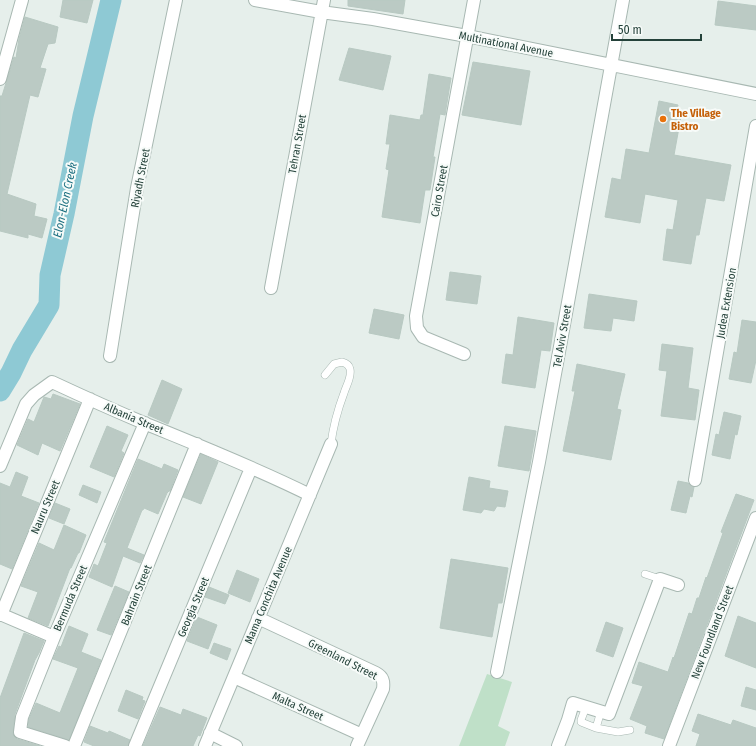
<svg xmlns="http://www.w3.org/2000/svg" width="756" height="746" font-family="'Fira Sans Condensed',sans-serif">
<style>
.green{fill:#bfe0c8}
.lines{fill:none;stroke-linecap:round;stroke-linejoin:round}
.river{stroke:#8ec9d4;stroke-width:21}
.building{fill:#bbcac4;stroke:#b8c9c2}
.lane-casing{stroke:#a8b8b2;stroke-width:8}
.street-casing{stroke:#a8b8b2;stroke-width:14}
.lane{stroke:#fff;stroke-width:7}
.street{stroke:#fff;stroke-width:12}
.food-dot{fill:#e8710a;stroke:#f7fbf9;stroke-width:1.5}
.labels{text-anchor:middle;stroke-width:4;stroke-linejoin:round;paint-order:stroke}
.street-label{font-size:11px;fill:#24423a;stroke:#f7fbf9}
.food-label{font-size:11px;font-weight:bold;fill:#c56008;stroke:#f7fbf9;text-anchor:start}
.water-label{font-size:12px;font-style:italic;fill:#1c6f80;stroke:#f7fbf9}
</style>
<rect width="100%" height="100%" fill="#e6efeb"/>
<path class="green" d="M487 674 512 682 498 726 510 732 505 746H459Z"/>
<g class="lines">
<path class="river" d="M0 391 11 373 22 350 49 305 50 275 64 214 83 116 111 0"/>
</g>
<path class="building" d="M63 0H93L87 23 60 17Z
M348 0H405L403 14 348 6Z
M718 1 756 6V30L715 25Z
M25 17 58 27 55 43 48 44 40 68 46 69 38 97 30 95 7 194 36 204 34 216 47 219 42 238 28 234V238L0 231V96H2L14 57 16 58 19 39Z
M349 48 391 56 383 90 339 80Z
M473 62 530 71 521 125 462 115Z
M429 74 451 78 445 115 440 114 433 157H435L430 190H425L420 223 382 217 389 170 386 169 390 144H386L390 115 420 120 421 115H423Z
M659 101 678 105 677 110 682 111 674 155 731 165 724 201 706 198 699 235H696L691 264 663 260 667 229 673 230 678 200 645 194 640 223 605 217 612 178 621 180 626 149 649 153Z
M450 272 481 276 477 304 446 300Z
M589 294 637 301 634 321 613 318 611 331 584 328Z
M374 309 404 315 399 339 369 333Z
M518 317 554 323 550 351 541 350 535 388 502 383 506 354 513 355Z
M742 320 756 322V360L751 383 729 379 734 352 737 353Z
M662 344 693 348 688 388 699 390 695 420 661 416 667 371 659 370Z
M577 364 625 374 617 409 621 410 611 460 563 451 575 391H572Z
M162 380 182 389 168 424 148 415Z
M53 394 80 404 60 451 42 443 38 455 17 445 28 419 34 422 44 397 51 399Z
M724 412 741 416 737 435 735 434 730 459 712 455 716 434 719 435Z
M107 426 128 435 121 451 124 453 114 477 90 467Z
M505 426 536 431 529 471 498 466Z
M201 454 218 462 201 504 183 497Z
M138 459 162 469 164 464 178 470 170 491H169L167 493 158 514 144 508 143 510H142L127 548 144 555 140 563 123 556 112 587 89 577 94 564 98 566 107 543 104 542Z
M16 472 28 477 21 496 39 503 12 569 0 564V483L10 487Z
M469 477 490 481 489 488 508 491 505 507 497 506 494 511 484 509 481 513 463 510Z
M678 481 688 483 691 486 694 487 692 497 690 496 686 513 671 510Z
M83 485 101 492 97 503 79 495Z
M736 494 754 500 664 739 645 733 647 726 630 719 643 686 632 683 639 662 668 672 673 657 674 658 689 613 692 614 697 598H699L706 577 707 578 723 533 721 532Z
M55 503 70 509 64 524 49 518Z
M64 525 86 535 79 553H78L71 568H70L48 626 28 618 38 592 21 586 39 543 54 550Z
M451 559 508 568 502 603H498L492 637 440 628Z
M237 570 259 579 250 602 228 593Z
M115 586 129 592 111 635 97 630Z
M209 587 229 595 225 604 205 597Z
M738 616 756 623V668L725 656Z
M197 617 217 625 208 649 187 641Z
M606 622 623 628 613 657 596 651Z
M69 626 88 634 81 652 101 660 69 740 28 727 29 719 36 703 60 713 78 668 53 659 59 646 61 647Z
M24 633 44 641 39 653 35 660 15 714 13 734 15 737 17 739 40 746H0V698Z
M214 643 231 649 227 660 210 653Z
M746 687 756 690V710L741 706Z
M126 690 143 697 142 700 145 701 138 719 118 711Z
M160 707 181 715 183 709 207 718 200 736 198 735 193 746H143Z
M698 714 731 725 733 720 756 728V746H696L700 734 692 731Z
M90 726 108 733 109 731 130 740 128 746H94L84 742Z"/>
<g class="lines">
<g class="lane-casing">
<path id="lane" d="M325 375 334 364 342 362C346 363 349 365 350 369 352 377 346 386 344 393 338 409 333 427 331 444
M645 574 660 579
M586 707 581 720V722L596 728 601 711
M596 728 618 732 630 730"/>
</g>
<g class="street-casing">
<path id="street" d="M255 0 321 12 373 19 467 36 756 94
M0 79 22 0
M271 288 324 0
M464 354 423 337 417 328 416 316 474 0
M110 356 137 188 176 0
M0 466 26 404 34 395 52 382C82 396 113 410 144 423 200 446 256 468 310 495
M695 480 756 126
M0 614 54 637
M1 615 90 399
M258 618 376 673C383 677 384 681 383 689L357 746
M497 672 539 462 623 0
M234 677 362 735
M210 733 236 746
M65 746 20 732 21 724 22 717 54 637 145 423
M74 746 197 444
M135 746 251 468
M205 746 331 444
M558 746 568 720 573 703 609 714 660 579 678 585
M669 746 756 518"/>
</g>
<use href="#lane" class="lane"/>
<use href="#street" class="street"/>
</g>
<circle class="food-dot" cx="663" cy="119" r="4"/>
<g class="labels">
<g class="street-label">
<text transform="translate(506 44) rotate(11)" y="4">Multinational Avenue</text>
<text transform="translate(297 144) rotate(-80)" y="4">Tehran Street</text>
<text transform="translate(140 178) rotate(-79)" y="4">Riyadh Street</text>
<text transform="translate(439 191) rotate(-80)" y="4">Cairo Street</text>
<text transform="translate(726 303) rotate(-80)" y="4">Judea Extension</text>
<text transform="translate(562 336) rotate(-80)" y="4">Tel Aviv Street</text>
<text transform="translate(134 418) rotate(23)" y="4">Albania Street</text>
<text transform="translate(45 507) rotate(-67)" y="4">Nauru Street</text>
<text transform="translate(136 595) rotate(-68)" y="4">Bahrain Street</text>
<text transform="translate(268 595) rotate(-67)" y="4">Mama Conchita Avenue</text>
<text transform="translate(70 598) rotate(-67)" y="4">Bermuda Street</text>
<text transform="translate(193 607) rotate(-67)" y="4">Georgia Street</text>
<text transform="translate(712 632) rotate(-69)" y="4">New Foundland Street</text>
<text transform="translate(343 659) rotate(27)" y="4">Greenland Street</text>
<text transform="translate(298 706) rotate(24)" y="4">Malta Street</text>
</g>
<g class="food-label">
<text x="671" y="117">The Village<tspan x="671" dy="13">Bistro</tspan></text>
</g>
<g class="water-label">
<text transform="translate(65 200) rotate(-78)" y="4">Elon-Elon Creek</text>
</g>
</g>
<path d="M612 34v6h89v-6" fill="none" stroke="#24423a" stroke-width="2"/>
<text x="618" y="34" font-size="12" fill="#24423a" stroke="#f7fbf9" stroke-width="3" paint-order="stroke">50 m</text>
</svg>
